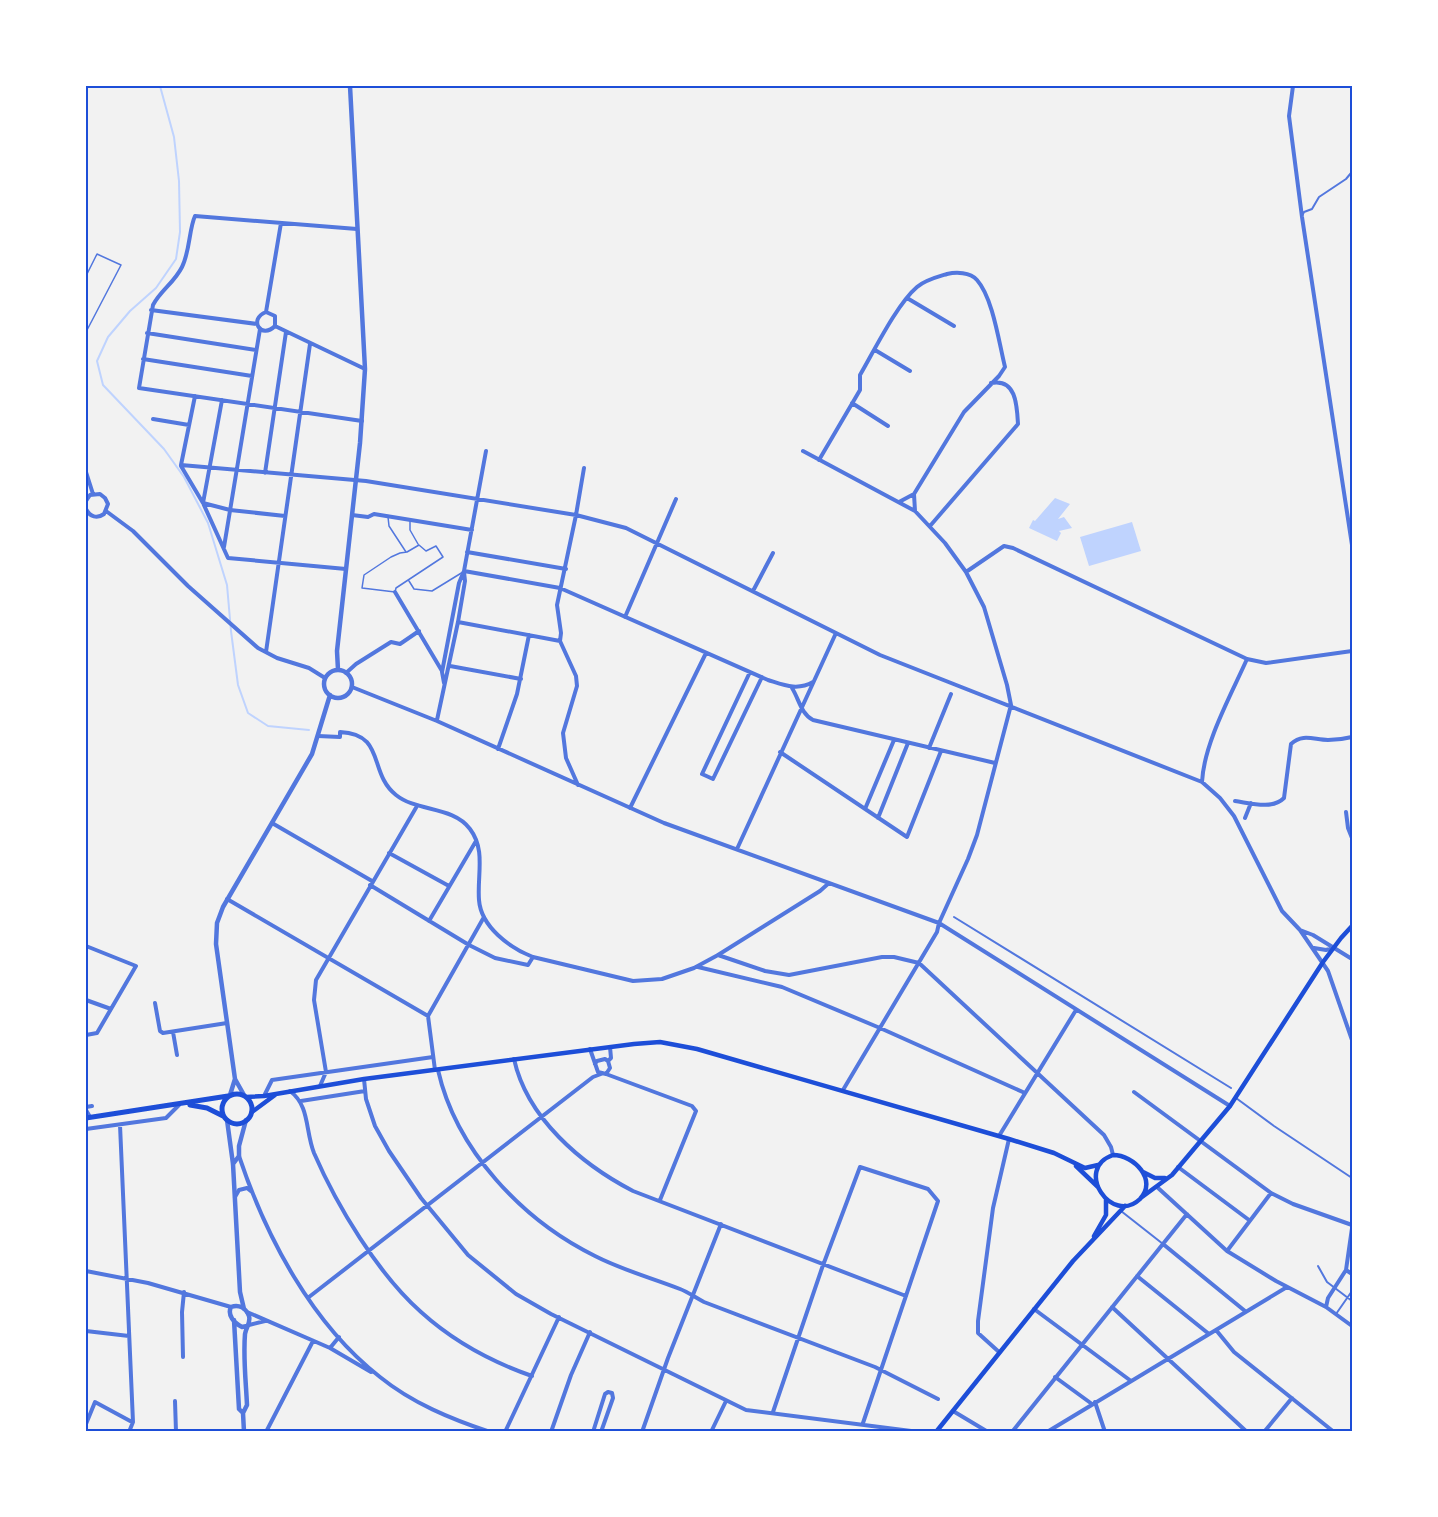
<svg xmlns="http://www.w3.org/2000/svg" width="1438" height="1517" font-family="Ubuntu,sans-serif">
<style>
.water{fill:#bfd3fe}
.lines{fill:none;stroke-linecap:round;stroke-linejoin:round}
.stream{stroke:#bfd3fe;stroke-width:2}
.service{stroke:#5277de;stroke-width:1.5}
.pedestrian{stroke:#5277de;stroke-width:2}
.minor{stroke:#5277de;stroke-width:4}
.tertiary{stroke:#5277de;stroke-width:4.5}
.secondary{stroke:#1d4ed8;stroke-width:4.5}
.primary{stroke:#1d4ed8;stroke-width:5}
.rail{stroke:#7290e2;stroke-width:2}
.neatline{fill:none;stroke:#1d4ed8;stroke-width:2}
</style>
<rect width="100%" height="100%" fill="#f2f2f2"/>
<path class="water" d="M1055 498 1070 504 1058 519 1064 517 1072 528 1059 531 1061 533 1057 541 1029 528 1033 520 1035 521Z
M1132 522 1141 551 1089 566 1080 537Z"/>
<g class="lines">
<path class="stream" d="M160 86 174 137 179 181 180 232 176 259 156 288 130 311 108 337 97 361 103 385 164 449 184 477 208 523 227 585 231 631 238 685 248 713 268 726 309 730"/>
<path class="service" d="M86 276 97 254 121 265 86 332
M388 517 389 526 406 552
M410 521V530L418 544
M419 545 426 551 436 546 443 557 396 588 395 592 362 588 364 575 391 557 400 553 407 552Z
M409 581 414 589 432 591 463 572"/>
<path class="pedestrian" d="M1303 214 1304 212 1312 209 1319 197 1346 179 1351 173 1352 167
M954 917 1231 1088
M1236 1098 1274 1126 1352 1178
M1121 1211 1163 1244
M1318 1266 1327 1282 1352 1301
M1336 1314 1352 1291"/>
<path class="minor" d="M1293 86 1289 116 1302 217 1352 545
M357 229 195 216C189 229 190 251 182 267 174 283 161 290 153 305L139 388 362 421
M907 298 954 326
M151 310 257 324
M266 312 281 223
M266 312C248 319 261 340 275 326
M266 312 275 316V326
M275 326 365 369
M147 333 256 350
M875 350 910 371
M143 359 252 376
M222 400 203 503 230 510 285 516
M852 403 888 426
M153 419 189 425
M803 451 915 511 945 543 966 572 984 607 1007 685 1011 705 977 835 968 859 939 923 937 932 843 1090
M819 460 860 390V375C874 351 897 304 917 287 925 280 937 277 947 274 956 272 970 272 977 280 993 298 999 343 1005 367L999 376 964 412 914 494 899 502
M181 465 366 481 576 515 626 528 880 655 1202 782 1220 798 1234 816 1282 911 1300 930 1328 971 1352 1040
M181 465 195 396
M181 466 203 503 228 558 346 569
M86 472 93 494
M265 473 286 332
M914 494 915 511
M86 501 90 495 100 494 105 498 108 504 104 514C97 519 90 517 86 509
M106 511 133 531 188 586 258 648 277 658 309 668 325 678
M352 515 368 517 374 514 472 530
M930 526 1018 424C1017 405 1016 378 991 383
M224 547 260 329
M467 552 566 569
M464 571 560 588 768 680C784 685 797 691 813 682
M966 572 1004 546 1013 548 1247 659 1266 663 1352 651
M753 591 773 553
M395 592 442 671
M625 617 676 499
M458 622 560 641
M266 652 310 344
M450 666 521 679
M750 672 702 774 713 779 762 677
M346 673 356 664 391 642 400 644 419 631
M444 683 442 672 459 583 464 571 486 451
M352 687 437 721 664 823 939 923 1230 1106
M792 688C799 699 801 714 813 720L995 763
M437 720 458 622 465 581 464 572
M318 736 340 737V732C386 734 368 773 396 795 417 812 453 806 470 829 486 850 477 875 479 900 481 927 510 948 533 957L633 981 662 979 694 968 718 955 820 891 829 883
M929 748 951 694
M498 749 517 694 529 635
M780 752 907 837 941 751
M1202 782C1204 743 1231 695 1247 659
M578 785 566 758 563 733 577 686 576 676 560 641 561 633 557 605 576 515 584 468
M1235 801C1250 803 1272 810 1284 798L1291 744C1303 733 1314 740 1328 740 1336 740 1344 739 1352 737
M630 808 706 653
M865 809 894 740
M1346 812 1348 828 1352 838
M878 818 908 743
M1245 818 1251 803
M272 823 372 881
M737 849 836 633
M389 853 449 886
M370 885 469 945 495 958 528 965 533 957
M227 899 428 1016
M429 921 476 841
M1300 930 1313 935 1352 959
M86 946 136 966 97 1033 86 1035
M1314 948 1326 950 1333 948
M718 955 765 971 789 975 882 957H894L919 963 1104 1135 1111 1147 1113 1155
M698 967 782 987 880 1028 1025 1093
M86 1000 111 1009
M155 1003 160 1031 163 1033 227 1023
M173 1032 177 1055
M590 1049 598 1072 606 1074 610 1068 608 1061 605 1059 597 1061 595 1064
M514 1059C527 1118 581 1164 633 1191L906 1296
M608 1061 611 1058 610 1047
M435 1070 428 1016 484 917
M438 1070C456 1150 522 1220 595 1256 622 1270 652 1278 680 1289 688 1292 696 1298 704 1302L875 1367 938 1399
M606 1074 692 1106 696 1111 660 1200
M364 1079 366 1099 375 1126 389 1151 421 1198 468 1255 516 1294 551 1314 746 1410 919 1432
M320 1086 326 1072 314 1000 316 980 417 806
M290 1091C310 1106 305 1130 314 1153 337 1206 378 1274 421 1312 453 1341 492 1362 532 1376
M1134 1092 1271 1193 1293 1204 1352 1225
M264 1096 272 1080 433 1057
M301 1101 365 1091
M86 1107 92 1106
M86 1110 90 1117
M120 1125 133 1422 129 1432
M86 1129 166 1118 179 1105
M999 1136 1076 1010
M239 1156C266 1237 312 1324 380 1377 412 1403 451 1419 490 1432
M1178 1167 1249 1220
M1157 1187 1227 1251 1276 1281 1326 1307 1352 1326
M235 1197 239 1190 247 1188 252 1192
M1163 1244 1245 1311
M1227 1251 1271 1193
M1346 1270 1352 1274
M86 1271 148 1283 231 1307
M1137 1276 1209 1334
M309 1297 593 1077 601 1074
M1112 1307 1247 1432
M1326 1307 1328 1298 1346 1270 1352 1228
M1034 1309 1131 1381
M247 1312 330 1348 371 1372
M249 1325 265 1321
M1216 1330 1234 1352 1334 1432
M86 1331 129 1336
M330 1348 339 1337
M999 1352 978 1333V1321L993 1208 1009 1139
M183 1357 182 1312 184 1292
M1055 1377 1092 1404
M175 1401 176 1432
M1095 1402 1105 1432
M953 1411 988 1432
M773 1412 822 1268 860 1167 928 1189 938 1201 863 1423
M86 1424 95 1402 132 1422
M266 1432 313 1341
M505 1432 559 1317
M551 1432 571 1375 590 1332
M593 1432 605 1394 608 1392 612 1393 613 1398 601 1432
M642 1432 668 1358 721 1224
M711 1432 726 1401
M1012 1432 1187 1214
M1047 1432 1287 1287
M1264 1432 1292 1398"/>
<path class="tertiary" d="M338 670 337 651 360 443 365 369 350 86
M324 684a14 14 0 1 1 28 0a14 14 0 1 1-28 0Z
M230 1095 235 1079
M244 1095 235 1079 216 944 217 923 223 907 312 754 330 695
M227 1120 233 1164 240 1292 244 1309
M233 1164 239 1156V1146L246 1120
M234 1320 239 1409 243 1413
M244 1432 243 1413 247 1405C246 1382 243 1358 245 1334 246 1327 251 1323 249 1316 246 1308 239 1304 231 1307 227 1315 234 1323 242 1327L247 1326"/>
<path class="secondary" d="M246 1097 264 1096 364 1079 634 1044 660 1042 697 1049 1009 1139 1054 1153 1085 1168 1098 1165
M252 1112 275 1095
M1113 1155C1134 1155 1158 1180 1140 1199 1112 1226 1073 1169 1113 1155Z
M1076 1166 1098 1187
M1143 1172 1155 1178H1165
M1142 1197 1172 1175 1230 1106 1323 962 1341 938 1352 926
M1094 1236 1106 1215V1200
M936 1432 1073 1261 1125 1206"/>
<path class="primary" d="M222 1109a15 15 0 1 1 30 0a15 15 0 1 1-30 0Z
M190 1105 207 1108 223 1116
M86 1118 228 1096"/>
<path class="rail" d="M86 88 87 86"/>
</g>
<rect width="1438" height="1517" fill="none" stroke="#ffffff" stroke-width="174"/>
<rect x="87" y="87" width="1264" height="1343" class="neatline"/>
</svg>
